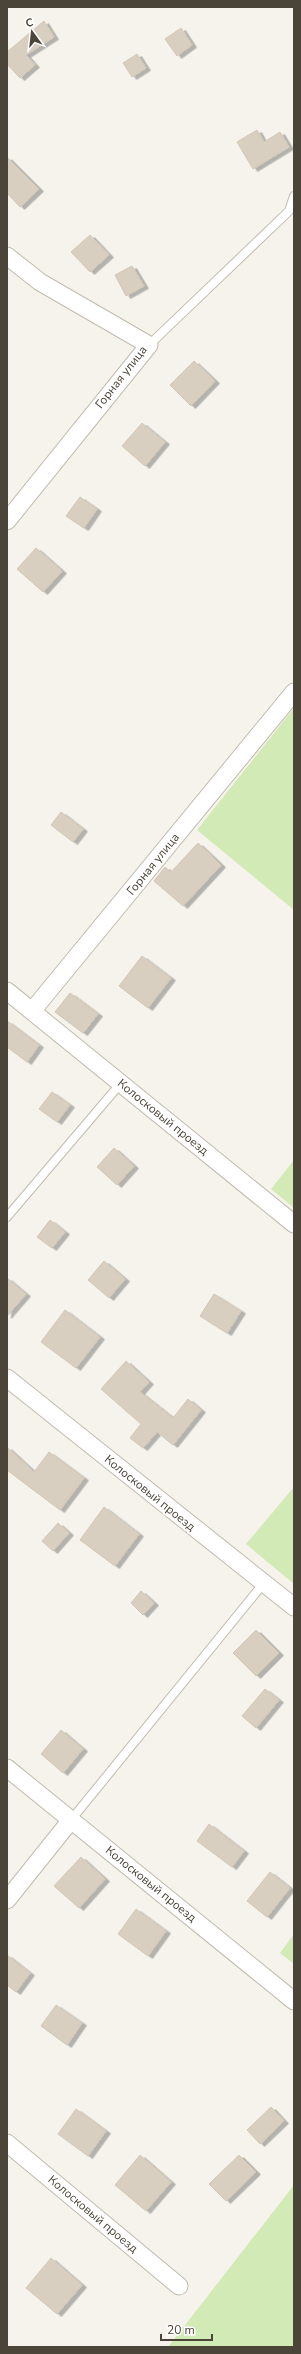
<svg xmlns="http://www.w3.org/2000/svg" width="301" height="2354" font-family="'Nunito Sans',sans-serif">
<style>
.green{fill:#d2eab5}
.building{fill:#d8cfc1;stroke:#d3c7b4;filter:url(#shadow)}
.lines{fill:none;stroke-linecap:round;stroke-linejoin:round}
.service-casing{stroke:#c2bbae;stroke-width:10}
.minor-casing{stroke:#c2bbae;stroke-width:19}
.service{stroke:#fff;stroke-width:8}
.minor{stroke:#fff;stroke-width:17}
.labels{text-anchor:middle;stroke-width:4;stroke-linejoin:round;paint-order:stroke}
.street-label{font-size:12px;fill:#4b4439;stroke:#fff}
</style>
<defs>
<filter id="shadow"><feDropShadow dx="4.5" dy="2.5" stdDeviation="0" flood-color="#0004"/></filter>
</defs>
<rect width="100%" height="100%" fill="#f6f3ec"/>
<path class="green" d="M294 708V910L197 830Z
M294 1160V1208L271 1189Z
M294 1487V1584L246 1544Z
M294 1934V1964L280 1953Z
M294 2185V2347H168Z"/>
<path class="building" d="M44 21 54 37 26 55 35 65 20 78 7 64V52Z
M181 28 192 45 177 56 165 39Z
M137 54 146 68 132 77 123 63Z
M257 130 264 142 280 132 289 147 253 169 237 142Z
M7 157 39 189 20 207 7 193Z
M90 235 109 255 90 272 71 252Z
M132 266 144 286 126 296 115 275Z
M194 361 215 381 191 406 170 385Z
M142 423 165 442 145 466 122 446Z
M80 497 97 509 84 528 66 516Z
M36 548 62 571 43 592 17 569Z
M61 812 83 829 73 842 51 825Z
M198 843 221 865 183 906 154 881 165 867 171 872Z
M142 956 171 978 148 1008 119 986Z
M70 993 98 1014 83 1033 55 1012Z
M7 1021 39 1045 27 1062 7 1047Z
M52 1092 70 1105 57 1122 39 1109Z
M114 1148 134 1166 117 1185 97 1167Z
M50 1220 65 1232 52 1248 37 1237Z
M104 1261 125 1279 109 1298 88 1280Z
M7 1278 26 1294 7 1316Z
M214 1294 241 1311 227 1333 200 1316Z
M65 1310 100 1337 76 1368 41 1342Z
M126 1361 149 1382 140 1392 173 1418 188 1399 201 1410 173 1445 157 1432 143 1448 130 1438 141 1424 101 1389Z
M7 1447 34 1472 49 1452 84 1478 60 1510 7 1470Z
M104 1507 139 1534 115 1566 80 1540Z
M58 1523 69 1533 53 1551 42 1541Z
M141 1591 154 1603 143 1615 131 1603Z
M256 1630 279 1653 256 1676 233 1653Z
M265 1689 279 1700 256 1728 242 1716Z
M61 1730 83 1749 63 1773 41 1754Z
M209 1824 244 1851 232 1867 197 1841Z
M81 1857 105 1879 79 1908 54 1886Z
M270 1872 290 1888 267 1917 247 1901Z
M136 1909 166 1931 148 1956 118 1934Z
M7 1955 30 1973 16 1992 7 1985Z
M56 2005 82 2023 67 2045 41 2026Z
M271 2107 284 2121 260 2144 247 2130Z
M76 2109 106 2131 88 2156 58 2134Z
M140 2155 171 2182 146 2211 115 2185Z
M239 2155 256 2172 226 2201 209 2184Z
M51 2258 82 2285 57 2314 26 2288Z"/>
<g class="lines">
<g class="service-casing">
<path id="service" d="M149 345 289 211 294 196
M7 1217 121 1083
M71 1820 263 1584"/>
</g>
<g class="minor-casing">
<path id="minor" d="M7 256 40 282 149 345 7 521
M7 991 294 1224
M32 1011 294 692
M7 1378 294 1607
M7 1768 294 2001
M7 1900 71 1820
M7 2143 179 2286"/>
</g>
<use href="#service" class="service"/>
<use href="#minor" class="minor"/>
</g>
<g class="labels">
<g class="street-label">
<text transform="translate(121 377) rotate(-52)" y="4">Горная улица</text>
<text transform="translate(153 864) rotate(-51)" y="4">Горная улица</text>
<text transform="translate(163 1117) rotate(39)" y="4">Колосковый проезд</text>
<text transform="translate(150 1493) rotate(39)" y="4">Колосковый проезд</text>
<text transform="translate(151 1884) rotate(39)" y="4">Колосковый проезд</text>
<text transform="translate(93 2214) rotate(40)" y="4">Колосковый проезд</text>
</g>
</g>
<rect width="301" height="2354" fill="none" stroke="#4b4439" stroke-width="16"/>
<g transform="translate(32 32) rotate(345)" stroke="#ffffff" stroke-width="3" paint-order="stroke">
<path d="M0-3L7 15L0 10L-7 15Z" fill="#4b4439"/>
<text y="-6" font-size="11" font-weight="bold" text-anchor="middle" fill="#4b4439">С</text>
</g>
<path d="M161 2334v6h51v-6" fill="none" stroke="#4b4439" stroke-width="2"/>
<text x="167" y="2334" font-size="12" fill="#4b4439" stroke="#ffffff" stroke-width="3" paint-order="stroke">20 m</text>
</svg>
